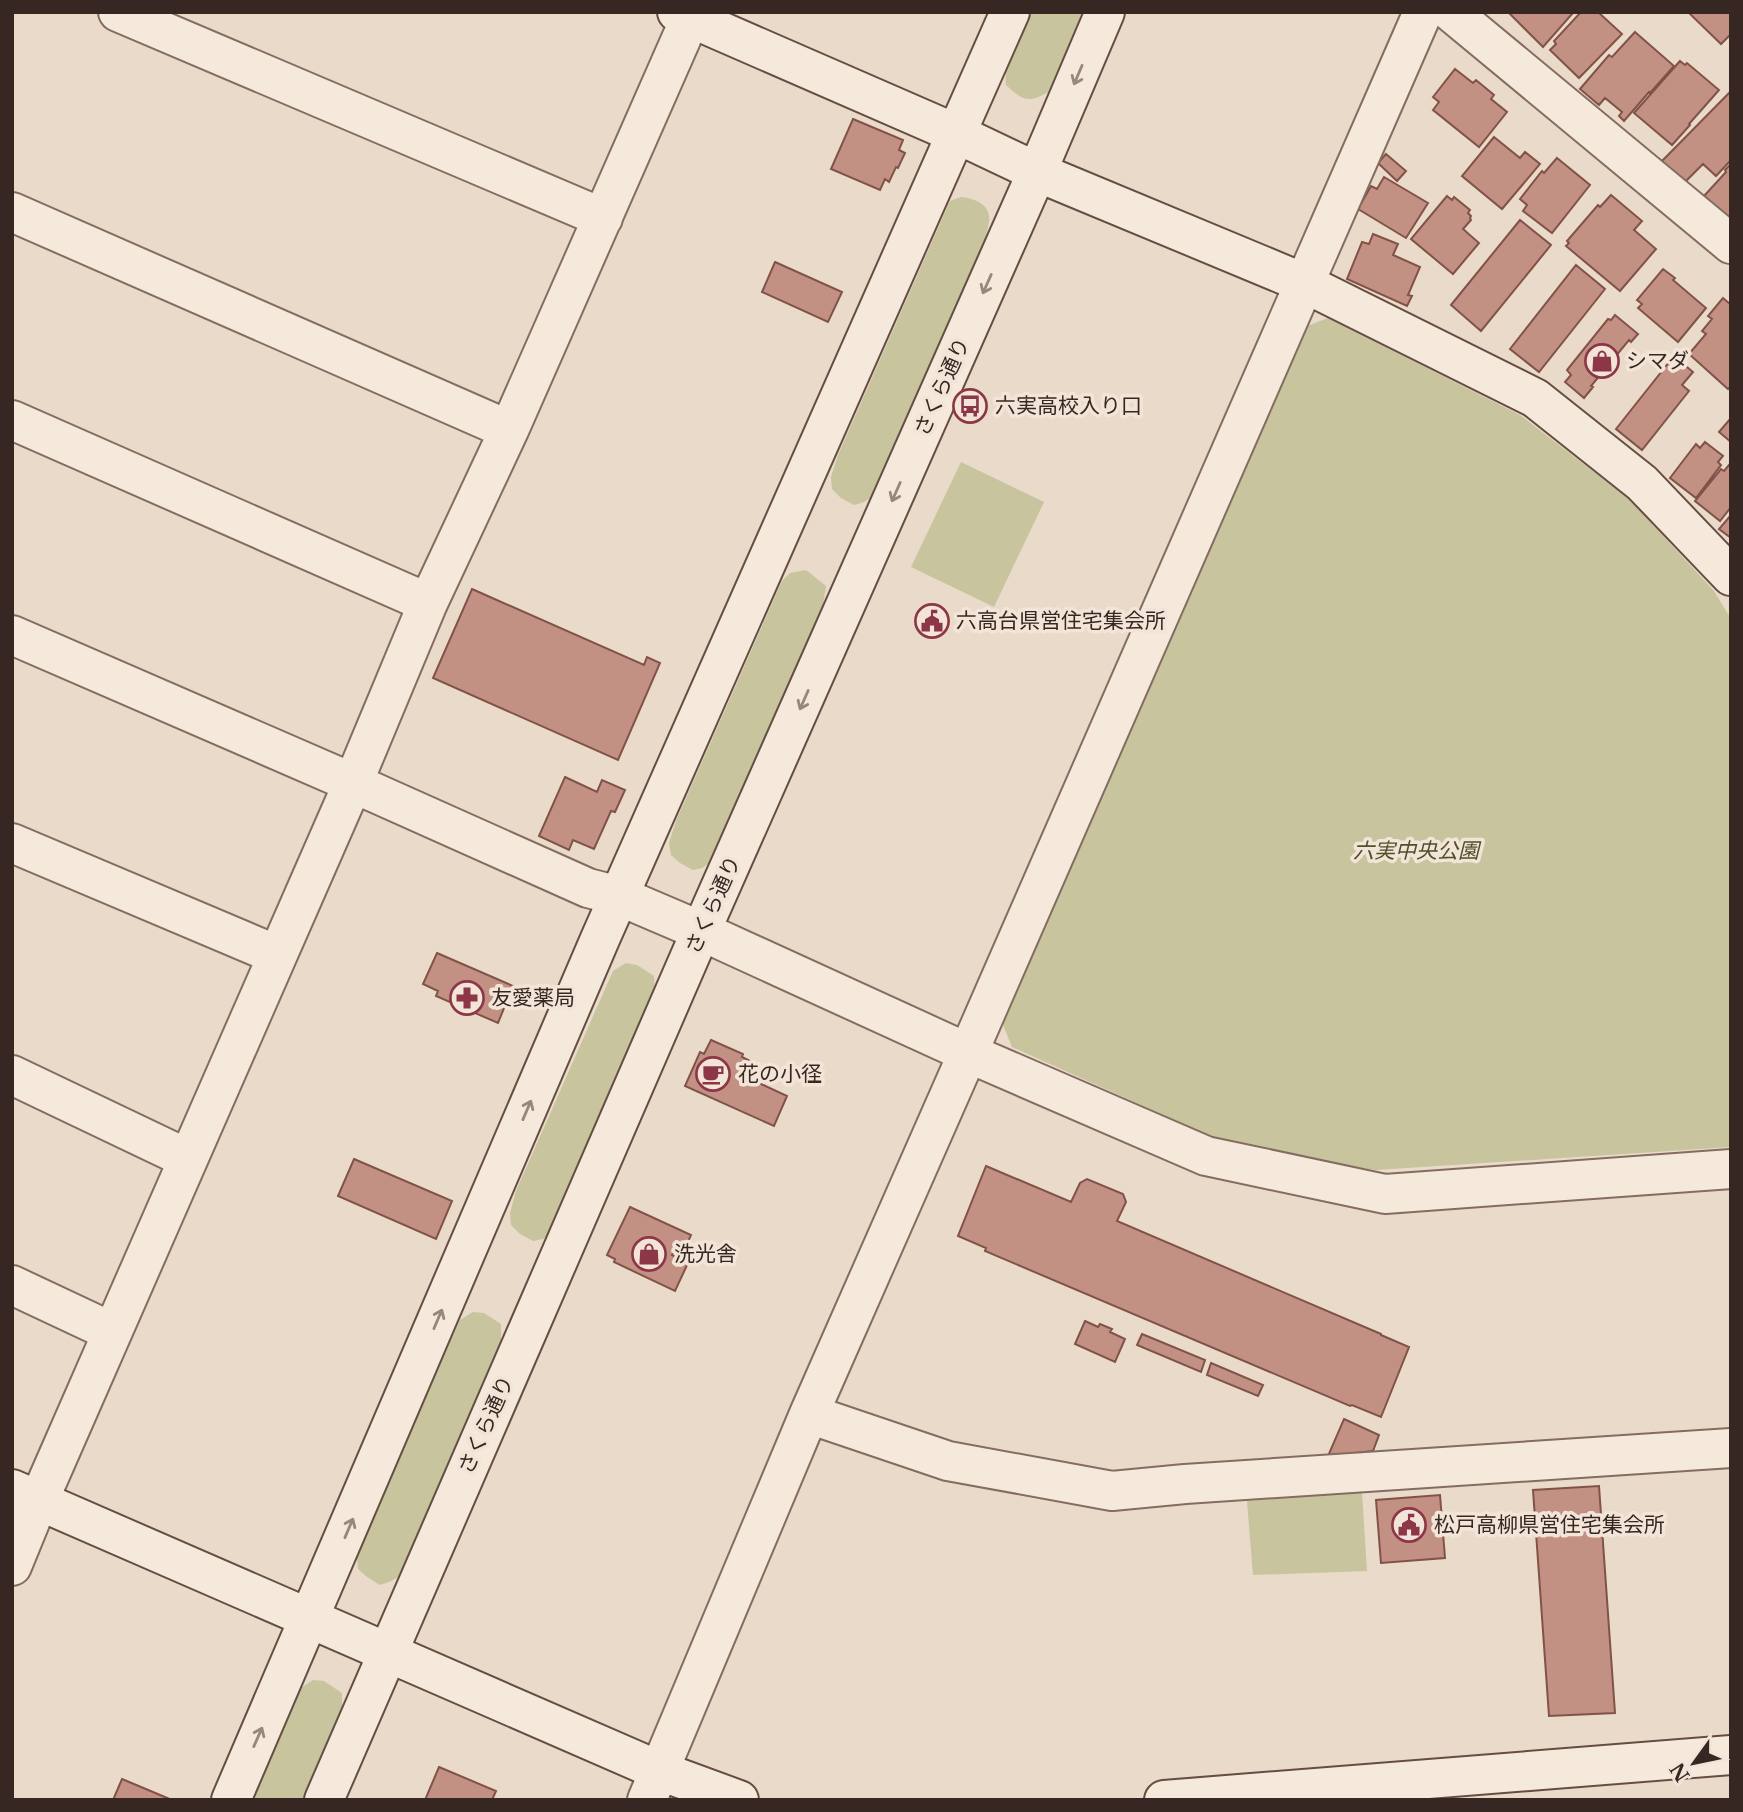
<svg xmlns="http://www.w3.org/2000/svg" width="1743" height="1812" font-family="'Libre Baskerville','Noto Sans JP',serif">
<style>
.green{fill:#c7c49e}
.building{fill:#c39183;stroke:#815348;stroke-width:2}
.lines{fill:none;stroke-linecap:round;stroke-linejoin:round}
.street-casing{stroke:#846c60;stroke-width:42}
.secondary-casing{stroke:#664d43;stroke-width:42}
.street{stroke:#f5e9dc;stroke-width:38}
.secondary{stroke:#f5e9dc;stroke-width:38}
.oneway{stroke:#96887f}
.labels{text-anchor:middle;stroke-width:7;stroke-linejoin:round;paint-order:stroke}
.poi-label{font-size:21px;fill:#362722;stroke:#f2e5d8;text-anchor:start}
.street-label{font-size:21px;fill:#362722;stroke:#f2e5d8}
.park-label{font-size:21px;font-style:italic;fill:#4e502a;stroke:#f2e5d8}
</style>
<rect width="100%" height="100%" fill="#eadac9"/>
<path class="green" d="M1029 12H1083L1048 92C1029 104 1022 100 1006 85 1003 60 1018 35 1029 12Z
M961 197C972 198 988 203 989 216 990 223 986 234 985 241L874 496 864 502 854 505 841 498 832 489 831 477 838 455 950 201Z
M1328 318 1520 415 1629 499 1714 591 1731 619V1147L1376 1170 1275 1157 1210 1136 1012 1047 999 1015 1302 328Z
M961 462 1044 502 994 607 911 567Z
M806 570 826 586 823 606 712 861 702 868 693 870 680 863 671 855 669 843 676 821 782 581 790 573Z
M626 963 637 965 654 976 655 994 553 1232 543 1239 533 1241 520 1234 511 1225 510 1213 516 1191 613 971Z
M473 1312 484 1313 501 1324V1343L400 1576 389 1582 380 1585 367 1577 358 1569 357 1557 363 1535 460 1320Z
M1362 1492 1367 1571 1253 1575 1247 1501Z
M313 1680 324 1681 342 1693V1710L303 1800H250L301 1688Z"/>
<path class="building" d="M1508 12H1570L1572 14 1543 47Z
M1581 12H1598L1622 34 1579 78 1550 50 1556 44 1554 41Z
M1731 12V34L1721 44 1689 13Z
M1635 32 1674 66 1650 93 1649 92 1624 121 1619 116 1622 112 1605 98 1599 105 1580 89 1609 55 1612 57Z
M1680 61 1685 65 1687 63 1719 90 1689 124 1690 125 1672 145 1634 113Z
M1455 69 1473 83 1476 80 1494 95 1491 99 1507 112 1479 147 1433 110 1439 102 1433 97Z
M1731 91V160L1716 176 1703 164 1684 183 1661 162Z
M853 119 903 140 899 150 905 153 898 168 896 167 889 182 885 179 880 190 831 169Z
M1494 137 1520 158 1525 152 1540 164 1502 209 1462 176Z
M1386 154 1406 171 1397 181 1378 163Z
M1557 158 1590 185 1552 233 1523 211 1527 205 1520 199 1542 171 1544 173Z
M1731 164V222L1704 196 1726 172 1725 170Z
M1384 177 1428 203 1406 238 1358 209 1371 186 1377 189Z
M1611 195 1642 221 1634 230 1656 249 1620 291 1566 246 1569 243 1567 241 1598 205 1600 207Z
M1447 196 1452 200 1454 197 1470 210 1468 213 1471 216 1470 218 1471 220 1463 229 1479 243 1453 274 1411 239Z
M1520 220 1551 245 1481 331 1451 305Z
M1373 234 1398 244 1393 255 1420 267 1408 295 1412 296 1407 306 1347 279 1362 242 1369 244Z
M775 262 842 292 828 322 762 292Z
M1576 265 1605 289 1539 372 1510 349Z
M1663 269 1675 278 1673 280 1706 308 1678 342 1638 308 1642 304 1637 300Z
M1723 298 1731 305V386L1728 389 1689 354 1706 334 1702 331 1712 319 1708 316Z
M1615 315 1638 334 1631 342 1629 340 1591 386 1593 387 1584 398 1565 382 1571 375 1567 370 1608 319 1611 320Z
M1674 356 1693 372 1682 385 1689 391 1642 450 1616 429Z
M1731 418V442L1719 432Z
M1705 442 1723 456 1718 462 1721 465 1696 498 1670 478 1696 444 1700 448Z
M1729 465 1731 467V507L1720 521 1695 501 1721 469 1724 471Z
M1731 515V538L1719 529Z
M472 589 644 665 647 657 660 663 618 760 433 678Z
M565 777 597 792 602 780 625 790 615 812 611 811 594 849 573 840 569 850 539 836Z
M437 953 513 986 498 1023 436 996 438 991 423 984Z
M711 1040 743 1054 742 1057 754 1063 748 1078 787 1096 774 1126 685 1086 700 1052 704 1054Z
M354 1159 452 1201 436 1239 338 1196Z
M986 1166 1071 1202 1080 1183 1087 1179 1123 1194 1126 1202 1117 1221 1381 1334V1335L1409 1347 1381 1417 1352 1405 1350 1406 985 1251 986 1248 958 1236Z
M630 1207 691 1235 683 1253 675 1250 672 1255 688 1263 675 1291 614 1262 615 1259 607 1255Z
M1085 1321 1098 1327 1100 1324 1112 1329 1110 1332 1125 1339 1115 1362 1075 1344Z
M1142 1334 1205 1360 1201 1372 1137 1345Z
M1211 1363 1263 1385 1258 1396 1207 1375Z
M1344 1419 1379 1435 1373 1451 1328 1456Z
M1599 1486 1615 1713 1549 1716 1533 1490Z
M1440 1495 1445 1558 1381 1563 1376 1500Z
M439 1767 496 1791 492 1800H425Z
M122 1779 172 1800H113Z"/>
<g class="lines">
<g class="street-casing">
<path id="street" d="M118 12 603 218
M1451 12 1731 244
M12 212 509 430
M12 420 428 603
M12 635 353 783 588 888 619 896 701 931 968 1053 1206 1156 1385 1194 1731 1169
M12 843 277 955
M12 1075 188 1159
M12 1285 112 1332
M809 1414 948 1461 1112 1491 1185 1484 1731 1448
M12 1566 39 1500 353 783 428 603 509 430 693 12
M647 1800 809 1414 968 1053 1423 12"/>
</g>
<g class="secondary-casing">
<path id="secondary" d="M677 12 957 134 1037 172 1304 283 1535 398 1642 483 1731 576
M12 1489 660 1771 739 1800
M231 1800 600 939 1010 12
M324 1800 701 931 1037 172 1105 12
M1164 1800 1731 1755"/>
</g>
<use href="#street" class="street"/>
<use href="#secondary" class="secondary"/>
</g>
<defs><path id="oneway-shaft" d="M-6 0H5M1.5-3L5.5 0L1.5 3" fill="none" stroke-width="1.6" stroke-linecap="round" stroke-linejoin="round" transform="scale(1.75)"/></defs>
<g class="oneway">
<use href="#oneway-shaft" transform="translate(1078 75) rotate(113)"/>
<use href="#oneway-shaft" transform="translate(987 284) rotate(114)"/>
<use href="#oneway-shaft" transform="translate(896 492) rotate(114)"/>
<use href="#oneway-shaft" transform="translate(804 700) rotate(114)"/>
<use href="#oneway-shaft" transform="translate(527 1110) rotate(-67)"/>
<use href="#oneway-shaft" transform="translate(438 1319) rotate(-67)"/>
<use href="#oneway-shaft" transform="translate(349 1528) rotate(-67)"/>
<use href="#oneway-shaft" transform="translate(258 1737) rotate(-66)"/>
</g>
<defs>
<g id="shop-ring" transform="scale(1.75)"><circle r="9.5" fill="#f2e5d8" stroke="#8c3648" stroke-width="1.5"/><path d="M-5-2.5h2.3a2.7 3.5 0 0 1 5.4 0H5L5.5 6h-11ZM-1.5-2.5h3a1.5 2.3 0 0 0-3 0Z" fill="#8c3648"/></g>
<g id="bus-ring" transform="scale(1.75)"><circle r="9.5" fill="#f2e5d8" stroke="#8c3648" stroke-width="1.5"/><path d="M-5-6H5V4H4V6H2V4H-2V6H-4V4H-5ZM-3.5-4V0h7V-4ZM-3.5 1.2v1.5H-2V1.2ZM2 1.2v1.5H3.5V1.2Z" fill="#8c3648"/></g>
<g id="civic-ring" transform="scale(1.75)"><circle r="9.5" fill="#f2e5d8" stroke="#8c3648" stroke-width="1.5"/><path d="M-.6-6.5H3V-4.5H.6V-3L4-1V1h2V6H-6V1h2V-1L-.6-3ZM-1.2 2.5V6h2.4V2.5Z" fill="#8c3648"/></g>
<g id="pharmacy-ring" transform="scale(1.75)"><circle r="9.5" fill="#f2e5d8" stroke="#8c3648" stroke-width="1.5"/><path d="M-2-6h4v4h4v4h-4v4h-4v-4h-4v-4h4Z" fill="#8c3648"/></g>
<g id="cafe-ring" transform="scale(1.75)"><circle r="9.5" fill="#f2e5d8" stroke="#8c3648" stroke-width="1.5"/><path d="M-5.5-4.5H6V0H3Q3 3.5 0 3.5H-2.5Q-5.5 3.5-5.5 0ZM3-3.2v2h1.7v-2ZM-6 4.5H4V6H-6Z" fill="#8c3648"/></g>
</defs>
<g fill-rule="evenodd">
<use href="#shop-ring" x="1602" y="361"/>
<use href="#bus-ring" x="970" y="406"/>
<use href="#civic-ring" x="932" y="621"/>
<use href="#pharmacy-ring" x="467" y="998"/>
<use href="#cafe-ring" x="713" y="1074"/>
<use href="#shop-ring" x="649" y="1254"/>
<use href="#civic-ring" x="1409" y="1525"/>
</g>
<g class="labels">
<g class="poi-label">
<text x="1626" y="368">シマダ</text>
<text x="995" y="413">六実高校入り口</text>
<text x="956" y="628">六高台県営住宅集会所</text>
<text x="491" y="1005">友愛薬局</text>
<text x="738" y="1081">花の小径</text>
<text x="674" y="1261">洗光舎</text>
<text x="1434" y="1532">松戸高柳県営住宅集会所</text>
</g>
<g class="street-label">
<text transform="translate(942 387) rotate(-66)" y="7">さくら通り</text>
<text transform="translate(713 905) rotate(-66)" y="7">さくら通り</text>
<text transform="translate(486 1425) rotate(-66)" y="7">さくら通り</text>
</g>
<g class="park-label">
<text x="1416" y="858">六実中央公園</text>
</g>
</g>
<rect width="1743" height="1812" fill="none" stroke="#362722" stroke-width="28"/>
<g transform="translate(1694 1763) rotate(237)" stroke="#f2e5d8" stroke-width="5" paint-order="stroke">
<path d="M0-5L12 26L0 18L-12 26Z" fill="#362722"/>
<text y="-10" font-size="19" font-weight="bold" text-anchor="middle" fill="#362722">N</text>
</g>
</svg>
